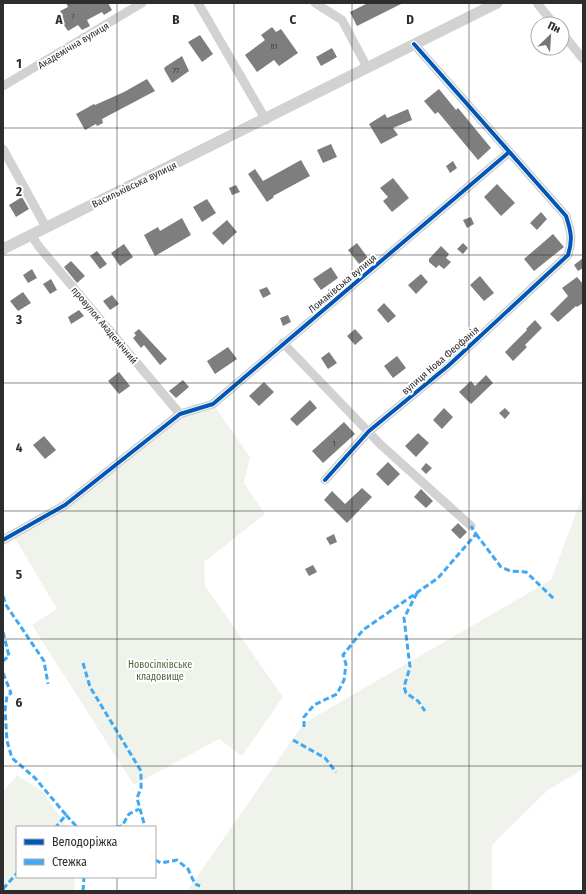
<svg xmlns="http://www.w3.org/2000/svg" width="586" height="894" font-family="'Fira Sans Condensed',sans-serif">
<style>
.green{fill:#f0f3eb}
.building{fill:#7e7e7e}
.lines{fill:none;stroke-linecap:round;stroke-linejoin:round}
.minor{stroke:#d2d2d2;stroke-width:9}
.tertiary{stroke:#d2d2d2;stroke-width:11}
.quiet{stroke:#3fa9f5;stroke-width:3;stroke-dasharray:6 3;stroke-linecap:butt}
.cycleway-casing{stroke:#fff;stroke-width:6}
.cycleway{stroke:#0057b8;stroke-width:4}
.grid{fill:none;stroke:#2d2d2d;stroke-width:1;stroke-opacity:0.55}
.labels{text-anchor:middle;stroke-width:4;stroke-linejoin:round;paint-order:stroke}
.number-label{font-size:8px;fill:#414141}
.street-label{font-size:10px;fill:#2d2d2d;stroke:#fff}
.park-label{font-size:10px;fill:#53653e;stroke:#fff}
.grid-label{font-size:13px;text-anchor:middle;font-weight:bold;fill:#2d2d2d;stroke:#fff;stroke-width:4;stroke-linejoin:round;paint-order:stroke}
</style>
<rect width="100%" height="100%" fill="#fff"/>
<path class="green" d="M213 404 250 457 244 483 265 514 204 562 205 586 283 697 242 756 219 739 134 785 32 625 57 609 13 535 65 505 180 414Z
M583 494V769L548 790 492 845V891H187L304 723 551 580Z
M17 775 43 792 67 827H17V877H74L75 891H3V792Z"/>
<path class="building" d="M66 3H108L112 10 104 15 102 12 87 20 90 26 82 30 78 25 68 31 59 18 63 15 60 11 68 7Z
M368 3H403L357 26 350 12Z
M272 27 276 32 281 29 298 53 279 66 274 60 257 72 245 55 265 40 261 35Z
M200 35 213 54 202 62 188 42Z
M332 48 337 57 321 66 316 57Z
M182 56 189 71 172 83 164 69 165 67Z
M147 79 155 91 102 119 103 123 97 126 96 124 85 130 76 114 94 104 95 105 124 92Z
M439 89 456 110 458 108 491 148 478 160 438 112 435 114 424 101Z
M408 109 412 120 393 128 398 135 381 144 369 124 385 114 387 118Z
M331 144 337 157 323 163 317 150Z
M301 160 310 176 273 196 274 197 267 202 248 174 255 169 263 181Z
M453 161 457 168 450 173 446 166Z
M393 178 409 198 392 212 383 201 388 197 380 188Z
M497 184 515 203 501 216 484 197Z
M236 185 240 192 232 195 229 188Z
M22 197 29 209 16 217 9 205Z
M207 199 216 213 202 222 193 207Z
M541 212 547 219 537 230 530 223Z
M471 217 474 224 467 228 463 220Z
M182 218 191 235 155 256 144 235 158 227 160 231Z
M227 220 237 232 223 245 212 233Z
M553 234 564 247 534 271 524 259Z
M357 243 368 258 359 264 348 250Z
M463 243 468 248 463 254 457 249Z
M124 244 133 257 120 266 111 253Z
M441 246 449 254 446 258 451 262 444 269 439 265 436 268 429 262V259Z
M97 251 107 264 100 269 90 256Z
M583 258V268L578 271 574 265Z
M71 261 85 276 77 283 64 267Z
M331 267 338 278 321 290 313 279Z
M32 269 37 278 28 283 23 275Z
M421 274 428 282 416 294 408 285Z
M480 276 494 293 484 301 470 285Z
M577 277 583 284V303L577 307 576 306 558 322 550 314 568 296 562 288Z
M51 279 57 290 50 294 43 284Z
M267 287 271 294 263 298 259 290Z
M23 292 31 303 18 311 10 301Z
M112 295 119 304 110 310 103 301Z
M384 303 396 316 388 323 377 310Z
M79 310 84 316 71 324 68 317Z
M288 315 291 322 283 326 280 318Z
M535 320 542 328 525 345 527 347 513 361 505 352 527 330 526 329Z
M139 329 167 359 160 365 144 345 141 348 133 338 136 335 134 333Z
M355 329 363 338 355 345 347 336Z
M228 347 237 359 215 374 207 361Z
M329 352 337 363 328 369 321 358Z
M397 356 406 368 393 378 384 366Z
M119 372 130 386 119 394 108 381Z
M486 375 493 383 471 404 459 392 471 381 475 386Z
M183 380 189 387 176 398 169 391Z
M264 382 274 392 259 406 249 396Z
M310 400 317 408 297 426 290 419Z
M444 408 453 417 442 429 433 420Z
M505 408 510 413 505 419 499 413Z
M344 422 355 434 323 463 312 451Z
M418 433 429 443 416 457 405 446Z
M44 436 56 450 45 459 33 445Z
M388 462 400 474 388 486 376 474Z
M426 463 432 468 426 474 421 469Z
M362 488 372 497 347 523 324 500 332 491 345 504Z
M421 489 433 501 426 508 414 497Z
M458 523 467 532 460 539 451 530Z
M334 534 337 542 330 545 326 538Z
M313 565 317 572 309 576 305 569Z"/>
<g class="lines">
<path class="minor" d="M198 3 266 120
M315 3 342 20 367 67
M537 3 554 24
M562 33 583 59
M3 86 142 3
M3 149 46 227
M31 235 40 248 180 414
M283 343 381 445 471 526
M325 480 369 431 448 366 568 255C573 240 571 231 566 216L414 44
M3 540 65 505 180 414 213 404 508 153"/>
<path class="tertiary" d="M3 249 497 3"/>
<path class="quiet" d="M476 534 501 567 510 571 526 572 554 599
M417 593 404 618 410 667 404 687 406 693 418 701 425 711
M3 596 6 605 44 661 48 684
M3 632 9 656 3 661
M83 663 90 687 141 771V788L137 798 145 827
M3 673 11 693 7 696 5 710 7 741 12 758 35 778 66 815 56 827
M304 727V717L314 705 337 694 344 680 346 664 343 655 363 630 438 578 476 534 471 526
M293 740 325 758 336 772
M66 815 77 827
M116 827 122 826 129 814 139 809
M155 860 161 863 177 860 188 869 195 884 200 886
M3 889 17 873
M83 891 84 877"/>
<g class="cycleway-casing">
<path id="cycleway" d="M325 480 369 431 448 366 568 255C573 240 571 231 566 216L414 44
M3 540 65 505 180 414 213 404 508 153"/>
</g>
<use href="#cycleway" class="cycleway"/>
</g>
<path class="grid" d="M117 3V827M234 3V891M352 3V891M469 3V891M3 128H583M3 255H583M3 383H583M3 511H583M3 639H583M3 766H583M117 877V891"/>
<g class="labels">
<g class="number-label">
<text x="73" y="19">7</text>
<text x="274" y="49">81</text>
<text x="176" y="73">77</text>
<text x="334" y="446">1</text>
</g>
<g class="street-label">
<text transform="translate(73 45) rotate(-31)" y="4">Академічна вулиця</text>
<text transform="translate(134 184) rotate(-26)" y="4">Васильківська вулиця</text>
<text transform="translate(342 283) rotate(-40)" y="4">Ломаківська вулиця</text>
<text transform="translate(105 325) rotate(50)" y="4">провулок Академічний</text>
<text transform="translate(440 360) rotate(-41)" y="4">вулиця Нова Феофанія</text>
</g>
<g class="park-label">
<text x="160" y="668">Новосілківське<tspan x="160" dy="12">кладовище</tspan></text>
</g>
</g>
<g class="grid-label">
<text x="59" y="24">A</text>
<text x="176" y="24">B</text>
<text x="293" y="24">C</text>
<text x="410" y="24">D</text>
<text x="19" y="68">1</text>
<text x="19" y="196">2</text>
<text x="19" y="324">3</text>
<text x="19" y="452">4</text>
<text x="19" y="579">5</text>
<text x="19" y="707">6</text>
</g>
<rect width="586" height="894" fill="none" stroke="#2d2d2d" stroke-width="8"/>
<rect x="16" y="826" width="140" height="52" fill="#ffffff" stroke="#ababab"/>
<rect x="24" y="839" width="20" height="6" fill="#0057b8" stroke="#ababab"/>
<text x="52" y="846" font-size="12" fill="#2d2d2d">Велодоріжка</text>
<rect x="24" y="859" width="20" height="6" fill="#3fa9f5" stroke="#ababab"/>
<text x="52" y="866" font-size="12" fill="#2d2d2d">Стежка</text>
<g transform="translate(550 36) rotate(25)"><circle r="19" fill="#ffffff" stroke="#ababab"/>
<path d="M0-3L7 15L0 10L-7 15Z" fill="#767676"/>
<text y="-6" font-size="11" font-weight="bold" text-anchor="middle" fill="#2d2d2d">Пн</text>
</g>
</svg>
